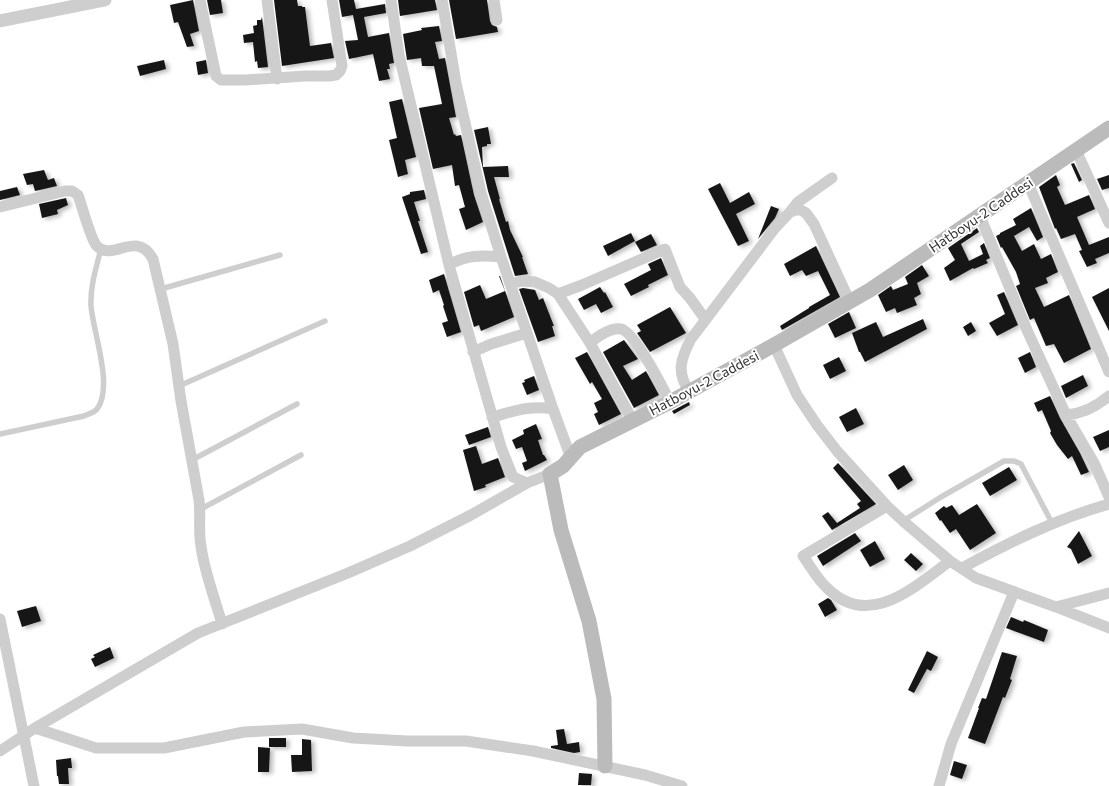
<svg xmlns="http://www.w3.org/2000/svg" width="1109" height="786" font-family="Commissioner,sans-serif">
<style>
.building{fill:#181818;filter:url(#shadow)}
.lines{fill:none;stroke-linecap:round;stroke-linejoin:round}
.service{stroke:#cecece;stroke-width:5.5}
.minor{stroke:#cecece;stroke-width:11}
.tertiary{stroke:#cecece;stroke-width:13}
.secondary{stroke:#bbb;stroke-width:15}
.labels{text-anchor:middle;stroke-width:4;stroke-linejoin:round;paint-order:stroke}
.street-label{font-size:14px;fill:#313131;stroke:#fff}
</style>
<defs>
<filter id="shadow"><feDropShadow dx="3.5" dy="2" stdDeviation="2" flood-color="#0004"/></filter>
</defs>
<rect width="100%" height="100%" fill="#fff"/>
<path class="building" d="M193 0 199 31 190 34 194 46 187 47 178 22 174 23 170 5Z
M207 0H221L223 13 210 15Z
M274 0H297L298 6H302V7H305L310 46 331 43 334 58 282 66Z
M339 0H354L356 9 385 4 386 13 364 17 368 37 389 33 394 63 389 64 390 69H387L390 79 379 81 373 54 349 59 345 41 358 40 353 15 342 17Z
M398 0H435L437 10 400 16Z
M449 0H487L490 21 492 25 497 27 498 32 456 39Z
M262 17 268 67 258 68 257 61 255 62 253 42 244 43 243 35 254 33 253 26 257 25V20H261Z
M439 26 442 41 435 42 439 59 445 58 456 117 449 118 454 135 455 134 456 136 461 135 474 195 483 222 466 230 459 209 465 207 459 185 455 186 452 165 433 169 419 108 442 104 434 66H422L421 58 407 60 403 34 422 30 421 28Z
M164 60 166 69 140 76 137 66Z
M206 60 208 73 198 75 196 62Z
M402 99 416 157 405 160 408 174 398 177 389 140 397 138 389 102Z
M488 127 491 144H487V146L482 147 483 167 508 166 509 177H494L500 199H499L506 222 508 221 510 230 523 257H522L528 274 515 276 488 191 474 130Z
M1074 163 1082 180 1079 182 1071 164Z
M44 170 48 180 54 178 57 186 35 191 33 184 27 185 23 174Z
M1056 175 1060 185 1057 187 1065 205 1089 195 1095 209 1077 217 1089 245 1109 237V253L1095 259 1097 263 1087 267 1079 251 1082 250 1075 234 1061 239 1056 228 1055 229 1039 187Z
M1109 175V188L1102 190 1097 179Z
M720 183 730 203 749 192 755 204 736 214 749 241 738 246 708 189Z
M17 187 20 195 0 200V191Z
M424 190 426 199 414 202 420 221H418L428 252 421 254 402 197 410 194V192Z
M66 198 68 205 57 210 58 214 42 218 39 204Z
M771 206 779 209 775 218 758 239Z
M1031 208 1043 237 1037 241 1029 227 1014 236 1022 251 1034 244 1041 259 1051 254 1058 272 1046 278 1048 283 1035 288 1044 307 1069 295 1091 349 1064 363 1054 344 1046 346 1034 318 1030 320 1016 286 1020 284 1016 272 1002 247 1001 248 996 236 1000 234V233L1016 225 1013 219Z
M977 228 979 232 961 244 969 261 983 254 980 246 984 243 990 258 986 260 988 263 974 269 973 268 950 281 944 268 955 260 948 248Z
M631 233 635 241 608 256 603 246Z
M651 234 657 245 641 252 635 242Z
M816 246 840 297 782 330 780 326 809 308V307L830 295 818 271 806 276 802 270 790 276 784 264Z
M661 258 668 275 648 285 649 287 631 296 624 284 651 270 648 264Z
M922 265 929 276 917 283 921 294 914 298 917 305 897 313 895 308 886 312 878 295 891 286 893 290 908 284 905 277Z
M444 274 461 332 447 337 442 323 448 321 443 306 444 305 439 290 433 293 429 280Z
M499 276H500L514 317 481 331 479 325 474 327 464 292 480 285 486 299 505 291Z
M600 287 604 293 605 292 613 307 601 313 596 304 584 310 578 299Z
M523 288 535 290 539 300 543 298 554 326H552L555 336 538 342 519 289Z
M1109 288V331L1092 297Z
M1004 292 1018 325 997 336 989 323 1005 314 997 295Z
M670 307 686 333 650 352 637 333 641 331 637 325Z
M849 312 856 328 835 338 828 324Z
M923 319 927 329 865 362 860 352H859L852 333 876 322 883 337Z
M971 322 976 331 968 336 963 327Z
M624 340 638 359 623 366 632 380 646 371 659 395 634 408 603 352Z
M587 352 621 414 599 425 594 414 598 412 594 403 602 399 592 382 590 384 575 358Z
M1030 352 1036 367 1025 373 1018 358Z
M839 357 846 371 830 379 823 365Z
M1083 375 1088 386 1066 398 1061 386Z
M534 376 539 390 527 395 522 383 525 382 524 380Z
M1050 396 1060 418 1080 453 1089 472 1081 475 1072 456 1068 459 1057 445 1050 433 1051 431 1042 410 1038 412 1034 403Z
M689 402 690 405 674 414 672 411Z
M856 408 864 424 847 432 839 417Z
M536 424 542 439 538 440 543 455H544L547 460 525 471 522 463 527 461 522 447 516 449 512 440 524 434 523 430Z
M488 427 491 437 469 445 465 435Z
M1109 430V447L1100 451 1093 437Z
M476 446 482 464 498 458 505 477 485 485 486 487 474 491 463 450Z
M838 463 876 504 832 530 822 516 828 512 837 523 860 508 857 504 861 501 833 468Z
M904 465 913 480 898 490 888 475Z
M1009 467 1017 480 990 496 982 483Z
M977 504 996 533 970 550 956 529 950 533 941 520 940 521 935 513 944 506 946 508 952 505 959 515Z
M1079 531 1092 556 1078 564 1071 549 1067 547Z
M855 533 861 541 823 566 817 556Z
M875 541 885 559 870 567 860 550Z
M911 553 923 564 916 571 904 560Z
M828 598 831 600 837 610 825 617 818 604Z
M36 606 41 621 22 627 17 611Z
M1011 617 1023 622 1024 620 1048 630 1044 642 1006 628Z
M110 647 114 658 95 667 91 659 95 657 93 655Z
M927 651 938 657 931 671 927 669 914 693 908 690Z
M1002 652 1017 656 1010 679 1012 680 1005 698 1003 697 985 744 968 738 979 708H978L982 698 986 699Z
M564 729 567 744 579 742 580 752 574 753 551 748V746L558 745 556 730Z
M269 738H286V747H269Z
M302 739 311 740 312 771 292 772 291 755H302Z
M258 747 270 748 269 772H258Z
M71 758 72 768H68L69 784H59L58 776H57L56 760Z
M954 761 967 765 962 779 950 775Z
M579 773 592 774 591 785H578Z"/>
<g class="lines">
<path class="service" d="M161 289 280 255
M179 386 325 321
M0 434 84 416C88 414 94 413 97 409 114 387 93 332 91 306 90 287 96 268 101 249
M192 460 297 404
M201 509 301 455
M903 521 941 497 1004 461H1014L1021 464 1052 523"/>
<path class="minor" d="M200 0 216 76 221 80H246L305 76H329L336 75 340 71 342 66 332 0
M267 0 277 79
M391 0 399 55 449 265 501 447 513 477 527 483
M442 0 456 83 481 193 501 257 553 409 571 458
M494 0 497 20
M1076 150 1109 223
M1028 183 1109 372
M0 207 65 191H72L78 195C82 206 90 237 96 245 112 264 136 228 153 259L173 344 181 401 199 500C201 515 198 531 201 546 204 571 215 599 222 624
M790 212 798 202 832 178
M980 216 1027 330 1066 415 1094 463 1109 497
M449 265C465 255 482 255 501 257
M510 284 522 281 535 282 549 288 558 294 590 343C597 337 611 327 621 329 634 331 663 388 670 402
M558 294 582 285 665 249 680 287 690 298 705 319
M590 343 633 421
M774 345 797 395 817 425 837 451 887 506 903 521 950 561 976 578 1056 607 1109 628
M473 352 491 344 527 333
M689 391C676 372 681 358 691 339L775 228 790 212 799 209 806 213 814 224 850 302
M1066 415C1082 414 1096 407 1109 396
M492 417C515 411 529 405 553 409
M887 506 803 556C811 567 817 579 827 588 869 630 914 587 950 561
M962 568C1010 542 1056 519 1109 504
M1056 607 1109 593
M0 619 34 786
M35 728 96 748H164L244 732 302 729 353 738 407 741H466L533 751 645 775 682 786
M0 751 35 728 198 633 348 573 410 546 471 515 527 483 550 474
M939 786 951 744 1014 592"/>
<path class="tertiary" d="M0 21 105 0"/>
<path class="secondary" d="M605 766 604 699 589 621 561 530 550 474 563 466 580 447 670 402 774 345 870 290 1109 128"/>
</g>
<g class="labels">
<g class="street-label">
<text transform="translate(981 215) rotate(-34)" y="5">Hatboyu-2 Caddesi</text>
<text transform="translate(704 383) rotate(-28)" y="5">Hatboyu-2 Caddesi</text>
</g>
</g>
</svg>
